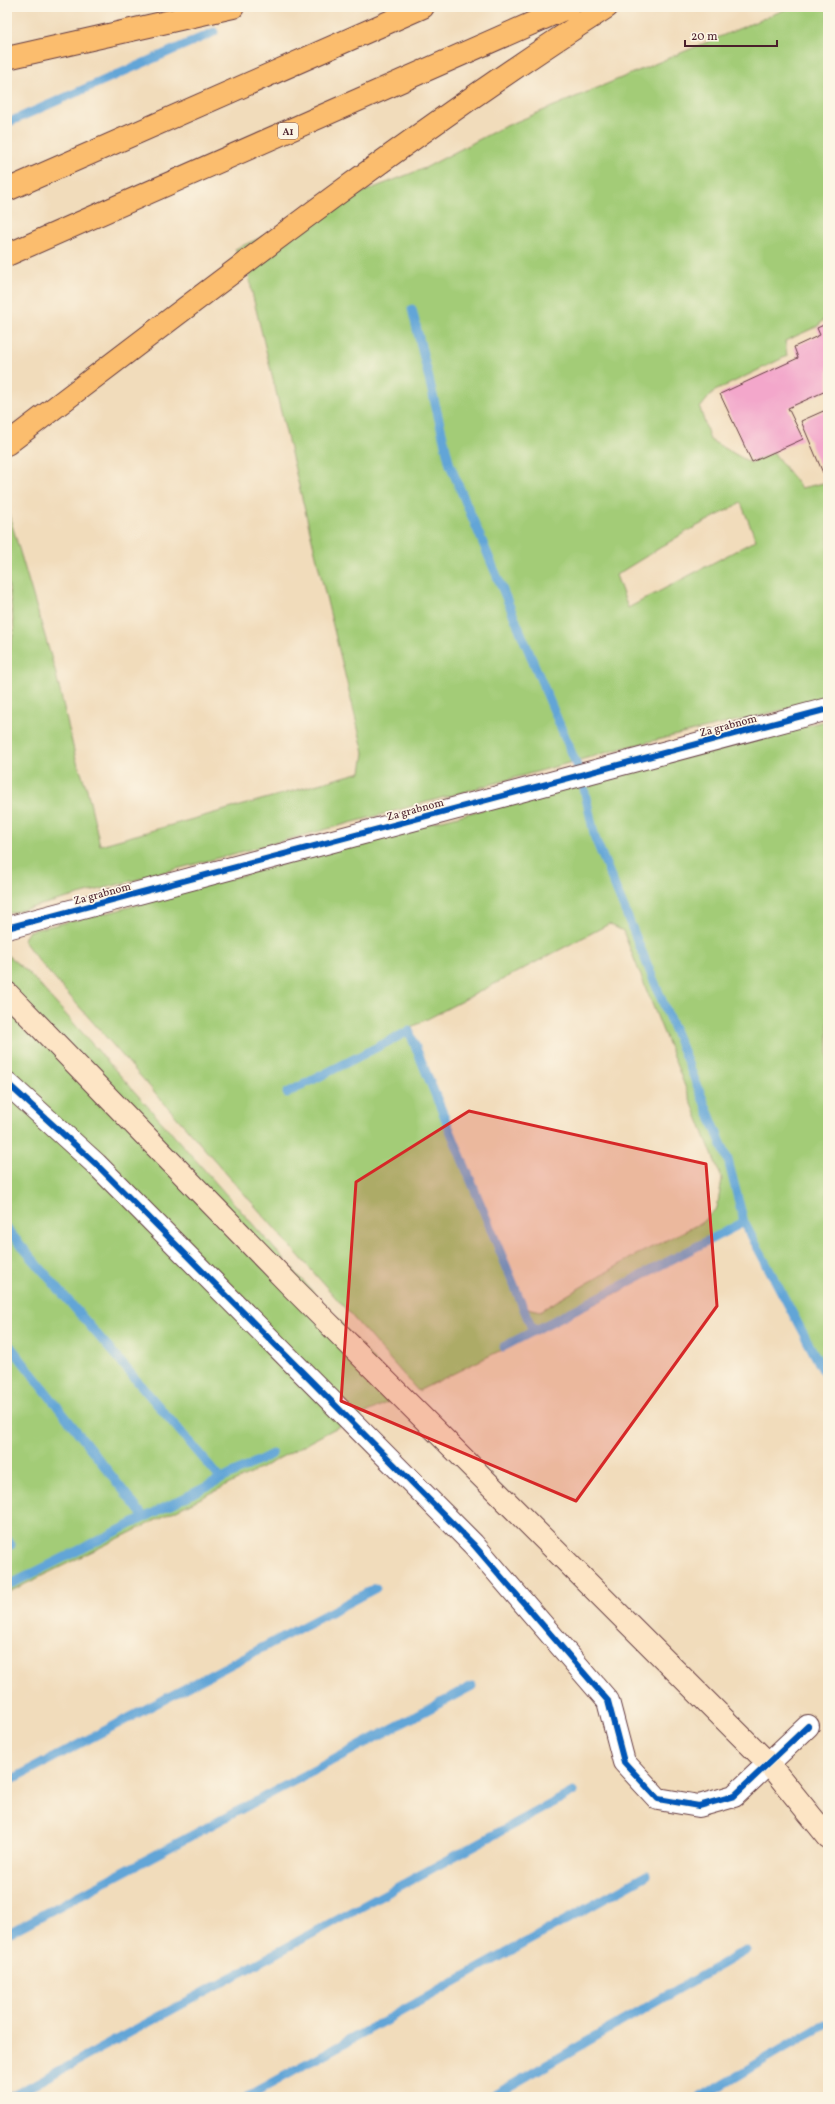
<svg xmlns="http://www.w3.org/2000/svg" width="835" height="2104" font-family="Vollkorn,serif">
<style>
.green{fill:#a3cc77;stroke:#767651;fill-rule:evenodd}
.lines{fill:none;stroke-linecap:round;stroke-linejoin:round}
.stream{stroke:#62a5d7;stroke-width:9}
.building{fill:#f3a7cb}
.street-casing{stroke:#633b41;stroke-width:24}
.secondary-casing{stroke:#633b41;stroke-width:24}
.highway-casing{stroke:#633b41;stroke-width:24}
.street{stroke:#fff;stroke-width:22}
.secondary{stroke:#fde5c5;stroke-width:22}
.highway{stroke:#fbbd6e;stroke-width:22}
.cycleway-casing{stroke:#fcf5e5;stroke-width:8}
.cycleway{stroke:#0057b8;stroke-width:6}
.marked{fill:#d62828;fill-opacity:0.2;stroke:#d62828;stroke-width:3;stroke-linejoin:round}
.labels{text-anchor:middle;stroke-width:3.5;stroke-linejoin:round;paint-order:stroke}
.shield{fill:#fcf5e5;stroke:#7f5f63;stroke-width:1}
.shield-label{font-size:10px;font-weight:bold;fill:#4a1f2b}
.street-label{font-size:11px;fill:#4a1f2b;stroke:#fcf5e5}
</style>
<rect width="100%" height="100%" fill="#fcf5e5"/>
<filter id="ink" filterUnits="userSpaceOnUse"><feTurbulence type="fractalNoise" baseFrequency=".025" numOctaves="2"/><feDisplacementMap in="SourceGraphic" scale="8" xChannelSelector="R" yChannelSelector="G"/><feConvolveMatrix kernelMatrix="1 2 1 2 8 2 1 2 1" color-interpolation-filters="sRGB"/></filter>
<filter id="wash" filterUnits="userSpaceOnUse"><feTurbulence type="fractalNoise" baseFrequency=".012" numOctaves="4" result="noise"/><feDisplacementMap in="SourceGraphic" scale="16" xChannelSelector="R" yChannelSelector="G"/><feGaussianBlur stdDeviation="0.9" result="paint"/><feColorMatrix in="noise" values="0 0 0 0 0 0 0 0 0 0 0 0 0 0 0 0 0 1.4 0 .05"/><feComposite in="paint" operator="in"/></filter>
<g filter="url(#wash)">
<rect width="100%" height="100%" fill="#f1dcbb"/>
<path class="green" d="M791 7H828V314L818 326 785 341 787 356 713 392 700 408 710 440 751 463 773 452 801 488 828 482V699L623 748 380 815 7 914V664L14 630 7 571V508L55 670 76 759 87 789 100 845 361 772 364 753 253 297 247 266 235 249 368 190 425 168 499 129ZM741 503 756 540 628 608 616 575 684 533Z
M828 720V1376L742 1225 615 1294 418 1391 38 960 23 940 29 931 115 911 404 830ZM609 924 623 931 722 1179 717 1208 701 1223 636 1255 540 1311 527 1308 465 1171 420 1064 412 1027Z
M7 955 28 972 404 1394 332 1430 248 1475 7 1593Z"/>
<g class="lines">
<path class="stream" d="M7 123 214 32
M412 309 450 465 581 775 595 838 728 1160 744 1222 828 1380
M287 1093 409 1031 533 1331
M7 1229 221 1479
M7 1342 144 1517
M503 1347 744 1222
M7 1539 11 1545
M7 1586 272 1454
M7 1782 376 1588
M7 1934 472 1686
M11 2097 573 1792
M247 2097 647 1875
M491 2097 746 1950
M701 2097 823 2025"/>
</g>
<g id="blocks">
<path class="building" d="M828 323V390L788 408 803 439 752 462 720 394 798 358 794 347 820 335 817 328Z
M828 409V471L823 473 801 421Z"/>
</g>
</g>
<g filter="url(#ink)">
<use href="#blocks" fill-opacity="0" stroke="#633b41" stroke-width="1"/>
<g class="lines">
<g class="street-casing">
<path id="street" d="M7 928 828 709
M7 1083 96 1164 473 1544 608 1701 624 1762 658 1799 699 1806 734 1796 808 1726"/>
</g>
<g class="secondary-casing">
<path id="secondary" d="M7 993 292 1287 768 1763 828 1837"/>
</g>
<g class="highway-casing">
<path id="highway" d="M7 58 233 7
M7 190 423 7
M7 255 569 7
M7 444C204 294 399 141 607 7"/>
</g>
<use href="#street" class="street"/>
<use href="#secondary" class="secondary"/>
<use href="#highway" class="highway"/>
<g class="cycleway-casing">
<path id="cycleway" d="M7 928 828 709
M7 1083 96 1164 473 1544 608 1701 624 1762 658 1799 699 1806 734 1796 808 1726"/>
</g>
<use href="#cycleway" class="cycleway"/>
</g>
</g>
<path class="marked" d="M469 1111 706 1164 717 1306 576 1501 341 1401 356 1182Z"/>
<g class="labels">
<rect class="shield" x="278" y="123" width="20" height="16" rx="3"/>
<g class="shield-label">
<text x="288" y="135">A1</text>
</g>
<g class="street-label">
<text transform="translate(728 725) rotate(-15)" y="4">Za grabnom</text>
<text transform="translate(415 809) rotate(-15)" y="4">Za grabnom</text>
<text transform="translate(102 893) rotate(-15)" y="4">Za grabnom</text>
</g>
</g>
<rect width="835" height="2104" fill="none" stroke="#fcf5e5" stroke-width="24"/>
<path d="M685 40v6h92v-6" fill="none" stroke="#4a1f2b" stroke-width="2"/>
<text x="691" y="40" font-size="12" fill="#4a1f2b" stroke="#fcf5e5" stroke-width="3" paint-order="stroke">20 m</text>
</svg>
